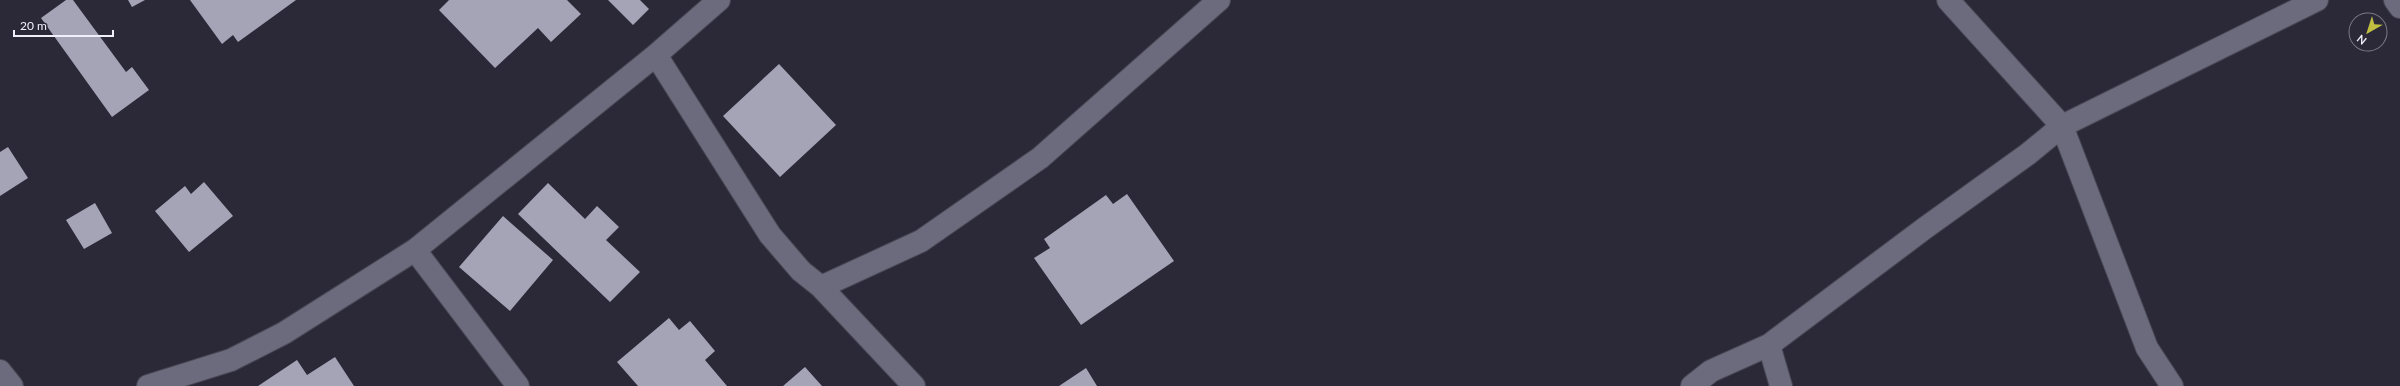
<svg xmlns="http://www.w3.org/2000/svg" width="2400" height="386" font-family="Lato,sans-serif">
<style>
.building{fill:#a5a4b7}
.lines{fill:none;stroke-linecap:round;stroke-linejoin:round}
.minor-casing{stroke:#484754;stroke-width:24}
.minor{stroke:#6c6b7d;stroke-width:22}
</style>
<rect width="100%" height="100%" fill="#2b2938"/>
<path class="building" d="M66 0H73L126 72 132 67 149 90 112 117 41 18Z
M128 0H145L132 7Z
M190 0H296L238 42 233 35 222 44Z
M449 0H567L581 14 551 42 538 28 495 68 439 10Z
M608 0H640L649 9 633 25Z
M779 64 836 125 780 177 723 116Z
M8 147 28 178 0 196V152Z
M204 182 233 216 189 252 155 211 185 186 191 194Z
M548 183 585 219 597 206 619 227 606 240 640 272 610 302 518 214Z
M1127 194 1174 261 1081 325 1034 258 1050 248 1044 239 1106 195 1113 204Z
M95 203 112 233 84 249 66 220Z
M503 216 553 260 510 311 459 267Z
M669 318 679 330 690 321 715 351 705 360 727 386H638L617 362Z
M335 357 354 386H258L297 360 307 375Z
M805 367 822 386H783Z
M1086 368 1097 386H1059Z"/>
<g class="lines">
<g class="minor-casing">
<path id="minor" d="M1948 0 2062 126 2147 348 2172 386
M2395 0 2400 7
M656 55 770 235 801 271 821 287 914 386
M415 250 518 386
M821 287 921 241 1040 158 1219 0
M1769 345 1781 386
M0 371 12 386
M148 386 231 360 284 333 415 250 656 55 719 0
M1692 386 1711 371 1769 345 1925 228 2028 154 2062 126 2317 0"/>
</g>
<use href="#minor" class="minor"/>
</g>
<g transform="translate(2368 32) rotate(219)"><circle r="19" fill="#2b2938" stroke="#7a7886"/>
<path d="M0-3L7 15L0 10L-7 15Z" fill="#c0be41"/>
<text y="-6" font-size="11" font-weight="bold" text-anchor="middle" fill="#f0effa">N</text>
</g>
<path d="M14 30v6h99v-6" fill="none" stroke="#f0effa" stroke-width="2"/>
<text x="20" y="30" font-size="12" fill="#f0effa" stroke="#2b2938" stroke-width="3" paint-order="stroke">20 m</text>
</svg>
